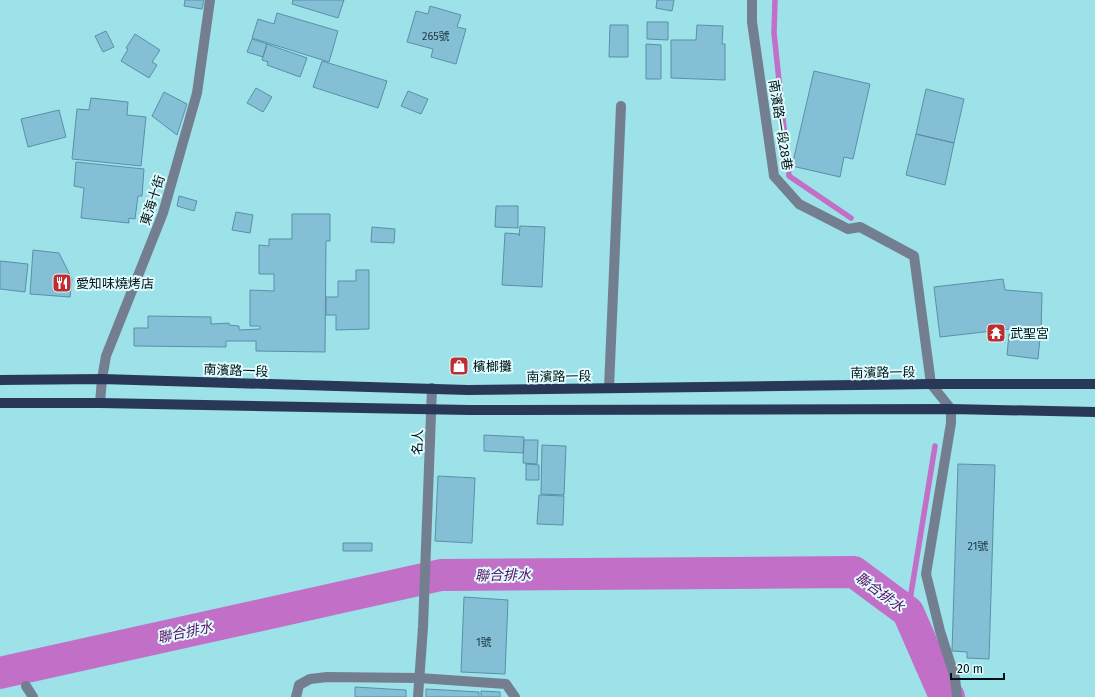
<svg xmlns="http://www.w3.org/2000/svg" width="1095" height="697" font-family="'Fira Sans','Noto Sans TC',sans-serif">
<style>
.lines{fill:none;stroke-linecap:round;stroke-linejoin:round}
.stream{stroke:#c16fc7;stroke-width:5.5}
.river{stroke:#c16fc7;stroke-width:32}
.building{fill:#84bfd6;stroke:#5891a7}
.minor{stroke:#747e91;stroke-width:10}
.major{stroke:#2a3857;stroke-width:10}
.labels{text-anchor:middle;stroke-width:4;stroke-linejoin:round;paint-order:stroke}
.number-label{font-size:11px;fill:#213d45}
.street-label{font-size:13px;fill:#001215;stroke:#e0fbfd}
.poi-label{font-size:13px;fill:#001215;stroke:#e0fbfd;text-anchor:start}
.water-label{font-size:14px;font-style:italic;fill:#5b0c61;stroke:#e0fbfd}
</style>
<rect width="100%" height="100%" fill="#9de1e9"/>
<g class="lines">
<path class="stream" d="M775 0 774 33 789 176 851 218
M908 612 935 446"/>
<path class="river" d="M0 673 441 575 854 572 908 612 943 692 949 697"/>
</g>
<path class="building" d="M185 0H204L202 9 184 6Z
M293 0H344L338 18 292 4Z
M657 0H674L672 11 656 8Z
M430 6 461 15 457 27 466 29 456 64 431 57 433 49 407 42 416 11 428 14Z
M277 13 338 31 329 62 252 38 258 19 274 24Z
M647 22H668V40L647 39Z
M610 25H628V57H609Z
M697 25 723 26 722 44H725V80L671 78V40H696Z
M106 31 114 47 103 52 95 36Z
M135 34 160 50 152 62 157 65 149 78 121 61 128 49 126 48Z
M252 39 267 44 263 57 247 52Z
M267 44 307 58 300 77 267 65 268 62 262 60Z
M646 44 661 45V79H646Z
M322 61 387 81 378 108 313 87Z
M814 71 870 84 853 159 844 157 840 177 792 166Z
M256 88 272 97 263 112 247 103Z
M926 89 964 99 954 143 916 134Z
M408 91 428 99 421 114 401 106Z
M164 92 187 104 177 135 152 116Z
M91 98 128 102 127 115 146 117 141 166 72 159 77 109 89 110Z
M59 110 66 137 28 147 21 119Z
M916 134 954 143 945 185 906 175Z
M76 162 144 169 142 196H138L135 219 129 218V223L81 218 84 188 74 186Z
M179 196 197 201 194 211 177 206Z
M496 206H518V228L495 227Z
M236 212 253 215 250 233 232 230Z
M292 214H330V241H326L325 352 256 351V341H226V347L134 346V328H148V316L211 317V324L229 323V325L239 326V330L260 329V326H250V290L274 291V274H259V245L269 246V239H292Z
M520 226 545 227 542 287 502 285 505 233 519 234V236Z
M372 227 395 229 394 243 371 242Z
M33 250 59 253 72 279 70 297 30 294Z
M0 261 28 264 25 292 0 289Z
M356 270H369V329L336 330V315H326V297H338V281H356Z
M1003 279 1005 290 1042 293 1041 334 1010 329 940 337 934 287Z
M1009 334 1040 338 1038 359 1007 355Z
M484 435 524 437 523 453 484 451Z
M524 440H538L537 464 523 463Z
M542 445 566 446 564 495 541 494Z
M526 464 539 465V480H526Z
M958 464 995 465 989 659 967 658V652L952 651Z
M438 476 475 478 472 543 435 541Z
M539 495 564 496 563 525 537 524Z
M343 543H372V551H343Z
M464 597 508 600 505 674 461 672Z
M355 687 406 690V697H355Z
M426 689 479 692V697H426Z
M481 691 500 692V697H481Z"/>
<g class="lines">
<path class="minor" d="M752 0V22L774 176 799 204 848 229 860 227 914 256 931 384 951 409V423L926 574 940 631 955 678 957 697
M609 388 621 106
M100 403 102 379 106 356 163 213 197 93 210 0
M26 686 33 697
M296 697 299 685 310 679 327 677 419 678 506 684 515 697
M418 697 423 627 432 388"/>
<path class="major" d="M0 380 102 379 468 390 931 384H1095
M0 403H100L470 410 951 409 1095 412"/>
</g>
<defs>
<g id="restaurant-square" transform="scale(1)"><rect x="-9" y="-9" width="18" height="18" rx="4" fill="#bd2d31" stroke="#e0fbfd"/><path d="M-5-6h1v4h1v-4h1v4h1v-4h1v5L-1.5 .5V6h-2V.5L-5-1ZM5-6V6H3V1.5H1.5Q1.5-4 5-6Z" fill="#fff"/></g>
<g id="temple-square" transform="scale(1)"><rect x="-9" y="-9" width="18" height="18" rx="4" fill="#bd2d31" stroke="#e0fbfd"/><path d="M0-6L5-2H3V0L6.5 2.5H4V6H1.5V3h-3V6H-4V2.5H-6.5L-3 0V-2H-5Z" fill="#fff"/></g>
<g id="shop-square" transform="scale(1)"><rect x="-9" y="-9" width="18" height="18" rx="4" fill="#bd2d31" stroke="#e0fbfd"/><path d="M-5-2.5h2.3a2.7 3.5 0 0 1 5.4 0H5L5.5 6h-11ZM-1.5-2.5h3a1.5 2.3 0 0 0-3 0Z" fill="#fff"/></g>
</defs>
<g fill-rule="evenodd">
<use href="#restaurant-square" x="62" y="283"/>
<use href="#temple-square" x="996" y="333"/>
<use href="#shop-square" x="459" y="366"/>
</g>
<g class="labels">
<g class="number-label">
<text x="436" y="40">265號</text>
<text x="978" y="550">21號</text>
<text x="484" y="646">1號</text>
</g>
<g class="street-label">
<text transform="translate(781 125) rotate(81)" y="5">南濱路一段28巷</text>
<text transform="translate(152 200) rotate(-72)" y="5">東海十街</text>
<text transform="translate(236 370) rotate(2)" y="5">南濱路一段</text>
<text transform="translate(883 372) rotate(-1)" y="5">南濱路一段</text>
<text transform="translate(559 376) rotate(-1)" y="5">南濱路一段</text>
<text transform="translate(417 442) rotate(-88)" y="5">名人</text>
</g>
<g class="poi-label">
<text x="76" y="288">愛知味燒烤店</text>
<text x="1010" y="338">武聖宮</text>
<text x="473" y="371">檳榔攤</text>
</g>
<g class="water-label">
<text transform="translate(503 575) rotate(-1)" y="5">聯合排水</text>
<text transform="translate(880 592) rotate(36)" y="5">聯合排水</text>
<text transform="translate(185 632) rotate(-12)" y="5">聯合排水</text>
</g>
</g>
<path d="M951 673v6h53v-6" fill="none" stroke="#001215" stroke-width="2"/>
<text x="957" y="673" font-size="12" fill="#001215" stroke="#e0fbfd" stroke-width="3" paint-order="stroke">20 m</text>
</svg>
